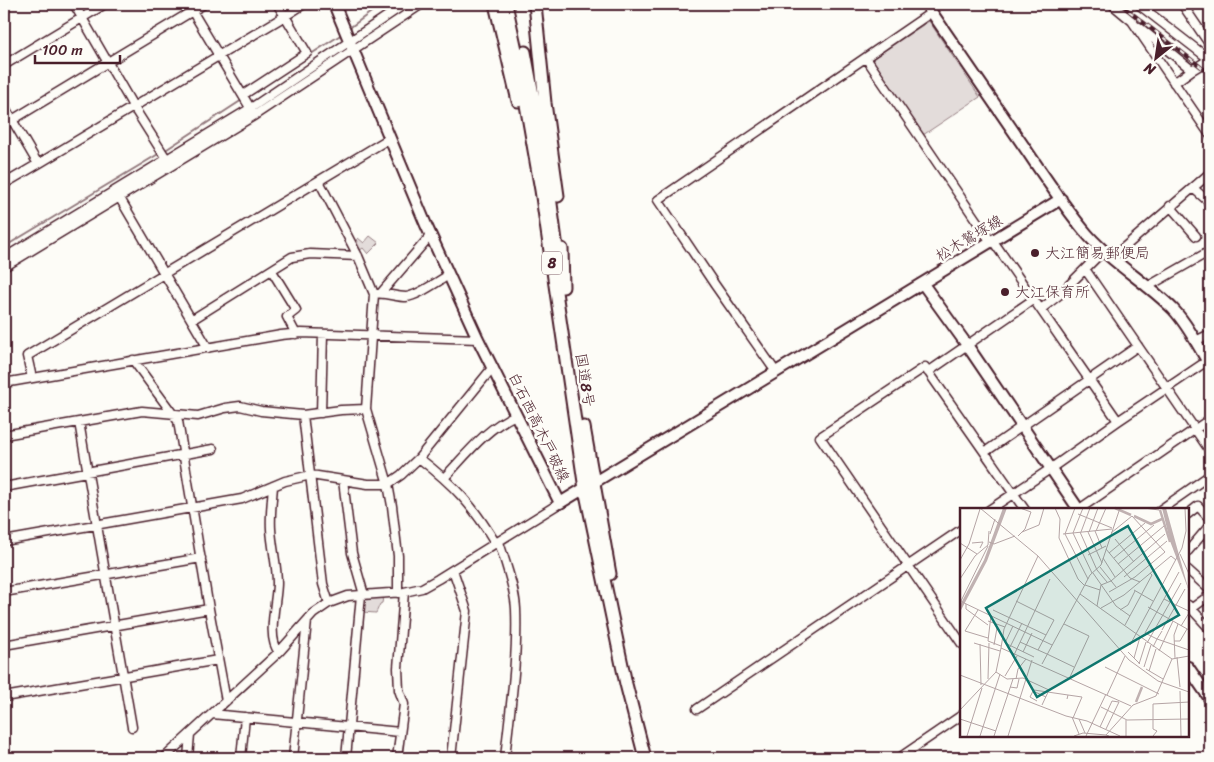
<svg xmlns="http://www.w3.org/2000/svg" width="1214" height="762" font-family="Sriracha,'Klee One',sans-serif">
<style>
.green{fill:#e3dcda;stroke:#967e82}
.lines{fill:none;stroke-linecap:round;stroke-linejoin:round}
.stream{stroke:#91777b;stroke-width:2}
.minor-casing{stroke:#4a1f2b;stroke-width:11}
.major-casing{stroke:#4a1f2b;stroke-width:14}
.highway-casing{stroke:#4a1f2b;stroke-width:15}
.minor{stroke:#fdfcf7;stroke-width:8}
.major{stroke:#fdfcf7;stroke-width:10}
.highway{stroke:#fdfcf7;stroke-width:11}
.rail-casing{stroke:#4a1f2b;stroke-width:4}
.rail{stroke:#fdfcf7;stroke-width:2;stroke-dasharray:5.5;stroke-linecap:butt}
.poi-dot{fill:#4a1f2b;stroke:#fdfcf7;stroke-width:2}
.labels{text-anchor:middle;stroke-width:5;stroke-linejoin:round;paint-order:stroke}
.shield{fill:#fdfcf7;stroke:#806168;stroke-width:1}
.shield-label{font-size:14px;font-weight:bold;fill:#4a1f2b}
.street-label{font-size:15px;fill:#4a1f2b;stroke:#fdfcf7}
.poi-label{font-size:15px;fill:#4a1f2b;stroke:#fdfcf7;text-anchor:start}
.inset-river{fill:none;stroke:#c0b1b1;stroke-width:2.5}
.inset-road{fill:none;stroke:#b5a4a5;stroke-width:1}
.view{fill:#0f766e;fill-opacity:0.15;stroke:#0f766e;stroke-width:2.5}
.inset-edge{fill:none;stroke:#4a1f2b;stroke-width:2.5}
</style>
<rect width="100%" height="100%" fill="#fdfcf7"/>
<filter id="ink" filterUnits="userSpaceOnUse"><feTurbulence type="fractalNoise" baseFrequency=".02" numOctaves="2"/><feDisplacementMap in="SourceGraphic" scale="10" xChannelSelector="R" yChannelSelector="G"/><feConvolveMatrix kernelMatrix="1 2 1 2 8 2 1 2 1" color-interpolation-filters="sRGB"/></filter>
<g filter="url(#ink)">
<path class="green" d="M929 21 980 97 923 135 872 59Z
M370 236 379 243 368 254 363 248 359 251 355 244 358 242 357 239 358 238 364 243Z
M363 598H383L382 603 380 604 376 613 362 612Z"/>
<g class="lines">
<path class="stream" d="M348 29 382 4
M308 56 342 34
M246 98 292 67
M164 151 242 100
M4 247 160 153"/>
<g class="minor-casing">
<path id="minor" d="M74 4 133 106 169 163
M188 4 252 111
M1118 4 1114 6 1132 21 1210 135
M1138 4 1209 59
M1182 4 1210 45
M1139 27 1192 70 1174 83
M866 58 991 242
M4 65 105 4
M1192 70 1210 59
M243 95 307 53 285 16 304 4
M4 106 38 164 285 16 277 4
M4 125 204 4
M319 181 358 256 374 294 366 409 388 484 392 506 398 556V593
M4 184 38 164
M1193 188 1210 203
M118 195 208 348
M1170 206 1196 236
M993 241 1118 421
M1113 257 1210 173
M4 258 251 108 405 4
M4 267 255 115 422 4
M1085 269 1210 451
M272 271 296 310 287 317 296 334
M1147 287 1210 251
M381 293 431 235
M374 294C385 292 395 297 406 297 418 296 438 281 449 275
M1041 309 1059 295 1103 251
M193 319 292 257 310 254 358 256
M1195 341 1210 334
M133 360 178 421 209 609 226 701
M776 372 715 285 658 200 932 12
M928 372 1034 299
M32 378 27 356 390 138
M4 383 281 335 301 333 478 339
M321 413 323 334
M303 415 323 584 329 603
M79 422 132 727
M4 435 142 411 198 416 225 408 240 406 261 411 303 415 341 410 366 409
M985 452 1138 346
M419 458C454 485 473 505 496 544
M444 478C466 455 487 427 516 415
M343 480 352 553 364 595
M273 486C272 500 270 516 271 529 272 547 277 565 277 583 277 601 266 638 279 652
M4 487 213 449
M989 510 1050 469 1118 421 1207 361
M1078 510 1210 419
M1160 510 1210 475
M1188 514 1198 506 1210 519
M4 541 242 499 285 481 311 475 368 484H388L401 475 419 458 493 367
M499 542C505 562 515 588 516 609 518 658 510 709 505 758
M1188 551 1210 525
M1188 570 1210 590
M4 592 201 558
M1188 605 1210 629
M1191 609 1210 595
M962 644 820 437 925 367 1025 510
M4 645 209 609
M4 697 218 660
M697 709 962 529
M212 714 400 732
M164 758 279 652 313 614 329 603 348 596 404 592 422 588 438 579 560 503
M188 758 190 734
M241 758 245 717
M293 758 307 621
M346 758 361 595
M397 758 404 704 399 690 398 668 404 592
M451 758 467 611 453 570
M899 758 962 715"/>
</g>
<g class="major-casing">
<path id="major" d="M334 4 426 225 478 339 560 503 1061 199
M926 4C960 53 993 102 1027 151 1046 179 1065 208 1087 234 1112 263 1146 282 1173 309 1188 325 1199 347 1210 366
M923 284 967 345 1079 510
M1188 667 1210 699"/>
</g>
<g class="highway-casing">
<path id="highway" d="M495 4 518 101
M506 4 518 59 541 190 585 489 626 684 645 758
M535 4 545 103 558 196
M525 52 545 159 558 256
M562 249 563 287
M584 427 610 574"/>
</g>
<use href="#minor" class="minor"/>
<use href="#major" class="major"/>
<use href="#highway" class="highway"/>
<g class="rail-casing">
<path id="rail" d="M1120 4 1210 74"/>
</g>
<use href="#rail" class="rail"/>
</g>
</g>
<g class="poi-dot">
<circle cx="1035" cy="253" r="5"/>
<circle cx="1005" cy="292" r="5"/>
</g>
<g class="labels">
<rect class="shield" x="542" y="251.5" width="20" height="23" rx="4"/>
<g class="shield-label">
<text x="552" y="268">8</text>
</g>
<g class="street-label">
<text transform="translate(969 238) rotate(-31)" y="5">松木鷲塚線</text>
<text transform="translate(585 380) rotate(81)" y="5">国道8号</text>
<text transform="translate(539 427) rotate(64)" y="5">白石西高木戸破線</text>
</g>
<g class="poi-label">
<text x="1045" y="258">大江簡易郵便局</text>
<text x="1015" y="297">大江保育所</text>
</g>
</g>
<g transform="translate(960 508)">
<rect width="229" height="229" fill="#fdfcf7"/>
<path d="M43 0H47L27 53 0 104V97L24 52ZM202 0H206L229 83 210 33Z" fill="#c0b1b1"/>
<path class="inset-river" d="M155 0 171 7M200 2 210 34M174 8 191 16 202 11M176 194 182 179"/>
<path class="inset-road" d="M20 0 78 48 169 152 198 173 229 184M95 0 100 11 99 30 118 71 125 78M115 0 105 26 128 71M123 0 113 25 132 65M184 0 199 2M118 6 152 20M135 23 142 40M136 23 146 0M62 24 79 17 84 0M120 24 137 62M121 24 130 0M128 24 142 55M129 24 138 0M30 26 35 11M103 26 152 21M58 28 65 21 71 4 60 0M155 31 174 54M29 34 34 36 55 28M0 35 17 46M12 35 23 34 20 40M146 41 170 70 180 74M149 45 185 15M220 46 229 66M128 47 146 38M143 50 155 69M154 50 194 17M0 52 9 36 20 1M158 56 204 18M140 59 156 79M137 62 147 74M133 65 156 98 170 108M164 69 207 33M0 71 15 48 28 37 29 23M125 77 140 82M225 81 216 97 229 103M174 82 193 93M149 84 175 69 205 44 172 8 151 25M120 86 130 67 141 57 160 0M204 91 219 64M0 93 92 137M1 93 28 38M56 93 94 112 78 142M6 96V101L28 117M137 98 141 77 151 73 205 26M188 99 229 122M141 100 164 87 211 48 216 52M18 102 5 123 28 130M33 102 86 127M160 102 168 97 175 83M31 107 28 133 41 138M28 113 45 119M104 116 129 128 110 169M165 117 192 67 190 65M53 118 45 135 74 149M221 118 229 105M202 123 197 131 229 142M214 133H220L227 121M60 134 87 146M14 135 40 143M187 135 221 75M20 136 21 177M34 137 37 120M170 137 222 40 226 23 225 0M50 139 62 115M193 139 197 131 185 125 204 91 216 97 202 122M41 140 44 121 78 48M199 143 213 113M63 144 72 125M168 144 180 156M87 146 114 159M54 147 90 71M217 149 220 179M174 150 180 129M215 150 214 127 218 116M82 156 120 86 212 151M179 156 186 134M145 159 199 186M184 159 191 137M186 161 203 171M189 163 196 141M36 164 47 171 63 170 89 182 82 197M0 167 106 208 127 213 160 228M45 168 57 148M28 171 29 135M56 171 58 161 66 151M50 179 57 180 59 171M74 182 108 187M220 183 221 228M147 187 165 148M107 191 108 187 122 189 113 210M77 193 70 189 73 183 86 189M141 199 167 212 229 211M0 202 36 164 41 140 171 198M112 209 119 226M0 211 36 223M119 211 125 225M166 212V228M140 219 152 193 159 194M146 221 159 194M7 228 22 180M20 228 40 166M34 228 53 171M48 228 72 152M114 228 123 225 146 227M126 228 146 186M149 228 146 227 173 197 196 188 212 151 229 148M193 228 197 223 193 221V196L229 194"/>
<path class="view" d="M168 18 219 107 77 189 26 100Z"/>
<rect width="229" height="229" class="inset-edge"/>
</g>
<rect width="1214" height="762" fill="none" stroke="#fdfcf7" stroke-width="20"/>
<rect x="10" y="10" width="1194" height="742" fill="none" stroke="#4a1f2b" stroke-width="2" filter="url(#ink)"/>
<g transform="translate(1156 58) rotate(210)" stroke="#fdfcf7" stroke-width="4" paint-order="stroke">
<path d="M0-4L9 19L0 12L-9 19Z" fill="#4a1f2b"/>
<text y="-8" font-size="14" font-weight="bold" text-anchor="middle" fill="#4a1f2b">N</text>
</g>
<path d="M35 55v8h85v-8" fill="none" stroke="#4a1f2b" stroke-width="2.5"/>
<text x="42" y="55" font-size="15" fill="#4a1f2b" stroke="#fdfcf7" stroke-width="4" paint-order="stroke">100 m</text>
</svg>
